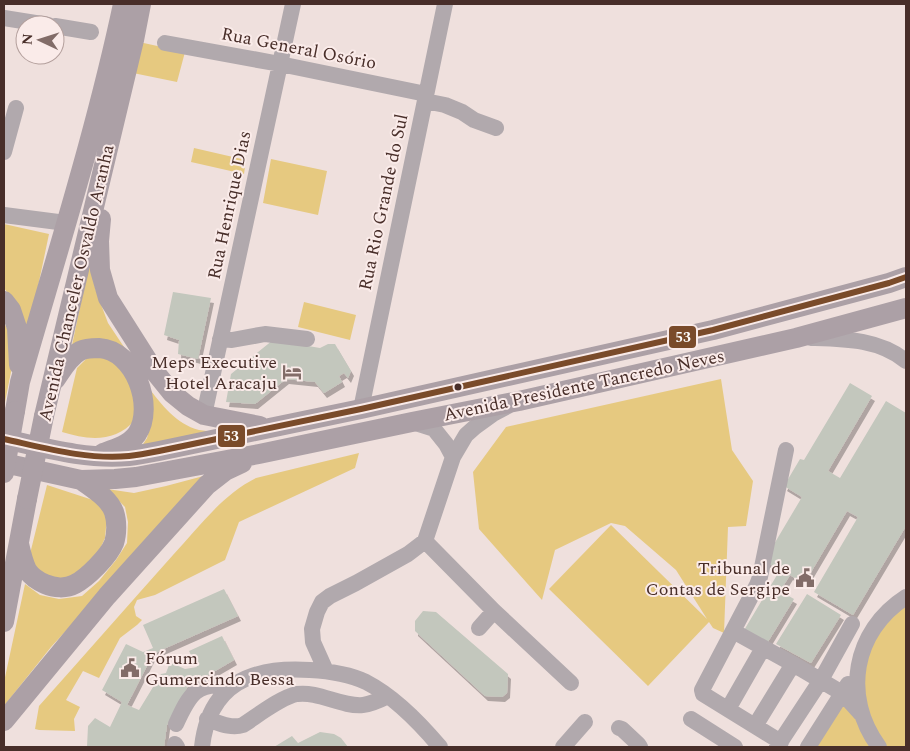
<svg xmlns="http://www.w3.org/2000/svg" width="910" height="751" font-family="Spectral,serif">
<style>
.green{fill:#e6c980}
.building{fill:#c3c7bd;filter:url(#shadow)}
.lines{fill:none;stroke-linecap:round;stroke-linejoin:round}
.minor{stroke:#b1a9ad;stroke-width:16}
.major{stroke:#aca0a6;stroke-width:20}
.major-bridge{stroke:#aca0a6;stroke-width:20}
.bus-1-casing{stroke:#faebe9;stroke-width:10}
.bus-1{stroke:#7a4b2a;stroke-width:6}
.bus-dot{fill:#482e29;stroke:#faebe9;stroke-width:2}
.labels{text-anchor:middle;stroke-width:4;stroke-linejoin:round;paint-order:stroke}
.street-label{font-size:18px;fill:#482e29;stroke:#faebe9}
.poi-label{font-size:18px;fill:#482e29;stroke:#faebe9;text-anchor:end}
.line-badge{stroke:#faebe9;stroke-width:2}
.badge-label{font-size:14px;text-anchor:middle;font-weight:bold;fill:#fff}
</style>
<defs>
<filter id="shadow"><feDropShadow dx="3" dy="5" stdDeviation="0" flood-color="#0004"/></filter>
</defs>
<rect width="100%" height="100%" fill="#efe0dd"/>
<path class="green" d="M139 42 185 52 177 82 133 73Z
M194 148 246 160 244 174 191 162Z
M271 159 327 171 318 215 263 203Z
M4 224 49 234 28 334 20 310 4 288Z
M89 264 96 291 108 323 134 362 71 350Z
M304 302 356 315 350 340 298 327Z
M4 323 11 336 12 367 4 407Z
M99 354 134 375 135 420C115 443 88 440 62 432L77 368 88 357Z
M721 379 732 450 753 481 746 526 728 527 724 633 713 628 709 622 648 686 549 589 611 525 707 619 676 570 625 526 611 523 555 550 542 600 479 529 473 472 506 427Z
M148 387C162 405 176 424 199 430 207 431 215 432 223 433L138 452 147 438 150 427Z
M359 453 355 468 239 522 225 560 155 595 137 600 134 607 136 616 142 620 137 625 120 638 99 678 83 671 66 700 80 707 74 719 75 731 39 730 35 729 39 706C84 656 128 605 173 555 199 527 222 495 256 478Z
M211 474 51 647 4 706V682L25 584 40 595 59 599 82 596 99 581 116 560 127 543 128 522 125 507 107 489 134 493 166 486Z
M47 485 99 502 107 517 105 538 95 560 76 579H43L29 558Z
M906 597V747H879L859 706 862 651Z
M847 695 873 747H817Z"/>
<path class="building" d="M173 292 211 298 198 359 178 354 179 340 164 335Z
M273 340 320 348 328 344H335L351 371 348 378 344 373 339 376 342 382 324 393 315 382 286 379 255 404 226 402 231 374Z
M850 383 872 396 828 471 840 478 886 401 906 413V526L853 615 814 592 858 517 847 511 804 584 790 575 780 591 794 599 766 645 743 632 780 570 764 561 802 497 784 486 800 459 804 460Z
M224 589 238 616 159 651 152 656 127 705 139 710 161 674 166 673 169 665 167 661 185 669 197 667 189 651 222 636 234 660 203 678 194 675 167 725 164 747H87L88 726 95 718 110 727 122 702 102 690 126 644 143 652 153 648 143 625Z
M807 594 841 615 811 663 776 644Z
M423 611 436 612 508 674 507 693 502 697 485 696 415 631V621Z
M320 732 334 734 341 738 348 747H274L292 736 298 743Z"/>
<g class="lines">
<path class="minor" d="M4 18 48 25
M55 26 91 32
M165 43 280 64 426 94
M425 101 445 105 462 112 474 120 496 128
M4 152 16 108
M4 215 66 223
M811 338C845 339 879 339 906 361
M220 339 232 340 265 334 307 339
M361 409 445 4
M204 415 293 4
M412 422 434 429 446 444 453 457
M425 541 494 611 571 683
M479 628 494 611
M733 631 793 664 842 693 861 714
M326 671 313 642 312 629 317 612 322 602 330 596 356 583 408 554 425 541 453 457 466 435 475 427 493 414 508 406
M728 709 763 648
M207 719C219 723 231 729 243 725 257 716 281 697 297 694 319 691 341 707 363 705 372 704 380 700 388 696
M691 719 735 747
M176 724C189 695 197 680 231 687
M755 726 793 664
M619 728 622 729 638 744 640 747
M781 742 703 694 702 690 757 585 760 577 786 450
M175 744 177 747
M202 747C209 684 252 666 310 670 329 671 349 674 366 682 395 697 419 722 440 747
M563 747 585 722
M777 747 821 680 852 624
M808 747 848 684
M879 747C842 697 853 631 906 597"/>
<path class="major" d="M101 219 99 241 100 270 108 298 155 372 172 393 188 406 204 415 260 426
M4 301 11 310 17 328 19 365
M55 380C62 370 69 357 80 351 86 348 93 348 99 348 135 350 155 407 137 434 129 445 115 449 103 453
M15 411 20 382C56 256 96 131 123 4
M44 416 134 40 141 4
M4 439C45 448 87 460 129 456 139 455 149 453 159 451L361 409 713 330 889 283 906 277
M4 463 81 480 115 479 136 477 259 454 412 422 519 401 796 338 906 308
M19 544C21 553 23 562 27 570 31 576 38 581 45 584 54 588 66 589 75 584 87 578 109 556 114 543 117 534 117 521 114 512 109 498 93 489 81 480
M4 622 27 499
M4 721 107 596 207 485 225 471 242 463"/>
<path class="major-bridge" d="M4 473 15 411
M27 499 44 416"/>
<g class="bus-1-casing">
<path id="bus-1" d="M4 439C45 448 87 460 129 456 139 455 149 453 159 451L361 409 713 330 889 283 906 277"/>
</g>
<use href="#bus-1" class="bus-1"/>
</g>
<defs>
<g id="hotel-bare" transform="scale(1.5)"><path d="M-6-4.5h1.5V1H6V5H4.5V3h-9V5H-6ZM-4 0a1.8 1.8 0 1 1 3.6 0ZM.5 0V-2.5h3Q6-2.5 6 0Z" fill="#826c68" stroke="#faebe9" stroke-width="2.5" paint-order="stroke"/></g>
<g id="civic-bare" transform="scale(1.5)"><path d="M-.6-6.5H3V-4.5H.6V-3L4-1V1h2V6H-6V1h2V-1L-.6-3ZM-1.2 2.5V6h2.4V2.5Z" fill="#826c68" stroke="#faebe9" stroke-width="2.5" paint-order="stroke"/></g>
</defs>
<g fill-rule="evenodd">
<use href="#hotel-bare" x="292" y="372"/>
<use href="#civic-bare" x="805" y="578"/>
<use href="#civic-bare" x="130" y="668"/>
</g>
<circle class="bus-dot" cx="458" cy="387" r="4.5"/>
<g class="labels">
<g class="street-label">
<text transform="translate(299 48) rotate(11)" y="6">Rua General Osório</text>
<text transform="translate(383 202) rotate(-78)" y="6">Rua Rio Grande do Sul</text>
<text transform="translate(229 205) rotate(-78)" y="6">Rua Henrique Dias</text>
<text transform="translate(76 283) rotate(-77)" y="6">Avenida Chanceler Osvaldo Aranha</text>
<text transform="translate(584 385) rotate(-12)" y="6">Avenida Presidente Tancredo Neves</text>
</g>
<g class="poi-label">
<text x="277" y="368">Meps Executive<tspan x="277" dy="21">Hotel Aracaju</tspan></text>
<text x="790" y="574">Tribunal de<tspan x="790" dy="21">Contas de Sergipe</tspan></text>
<text x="145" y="664" text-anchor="start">Fórum<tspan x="145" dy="21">Gumercindo Bessa</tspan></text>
</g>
</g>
<g class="line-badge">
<rect x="668" y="325" width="29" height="24" rx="5" fill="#7a4b2a"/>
<rect x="217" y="424" width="29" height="24" rx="5" fill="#7a4b2a"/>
</g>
<g class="badge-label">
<text x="683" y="342">53</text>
<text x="231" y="441">53</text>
</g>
<rect width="910" height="751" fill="none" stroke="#482e29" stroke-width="10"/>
<g transform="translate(40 40) rotate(274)"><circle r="24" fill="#faebe9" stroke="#b39f9c"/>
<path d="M0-4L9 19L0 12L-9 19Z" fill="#826c68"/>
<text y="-8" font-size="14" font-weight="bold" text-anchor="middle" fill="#482e29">N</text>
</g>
</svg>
